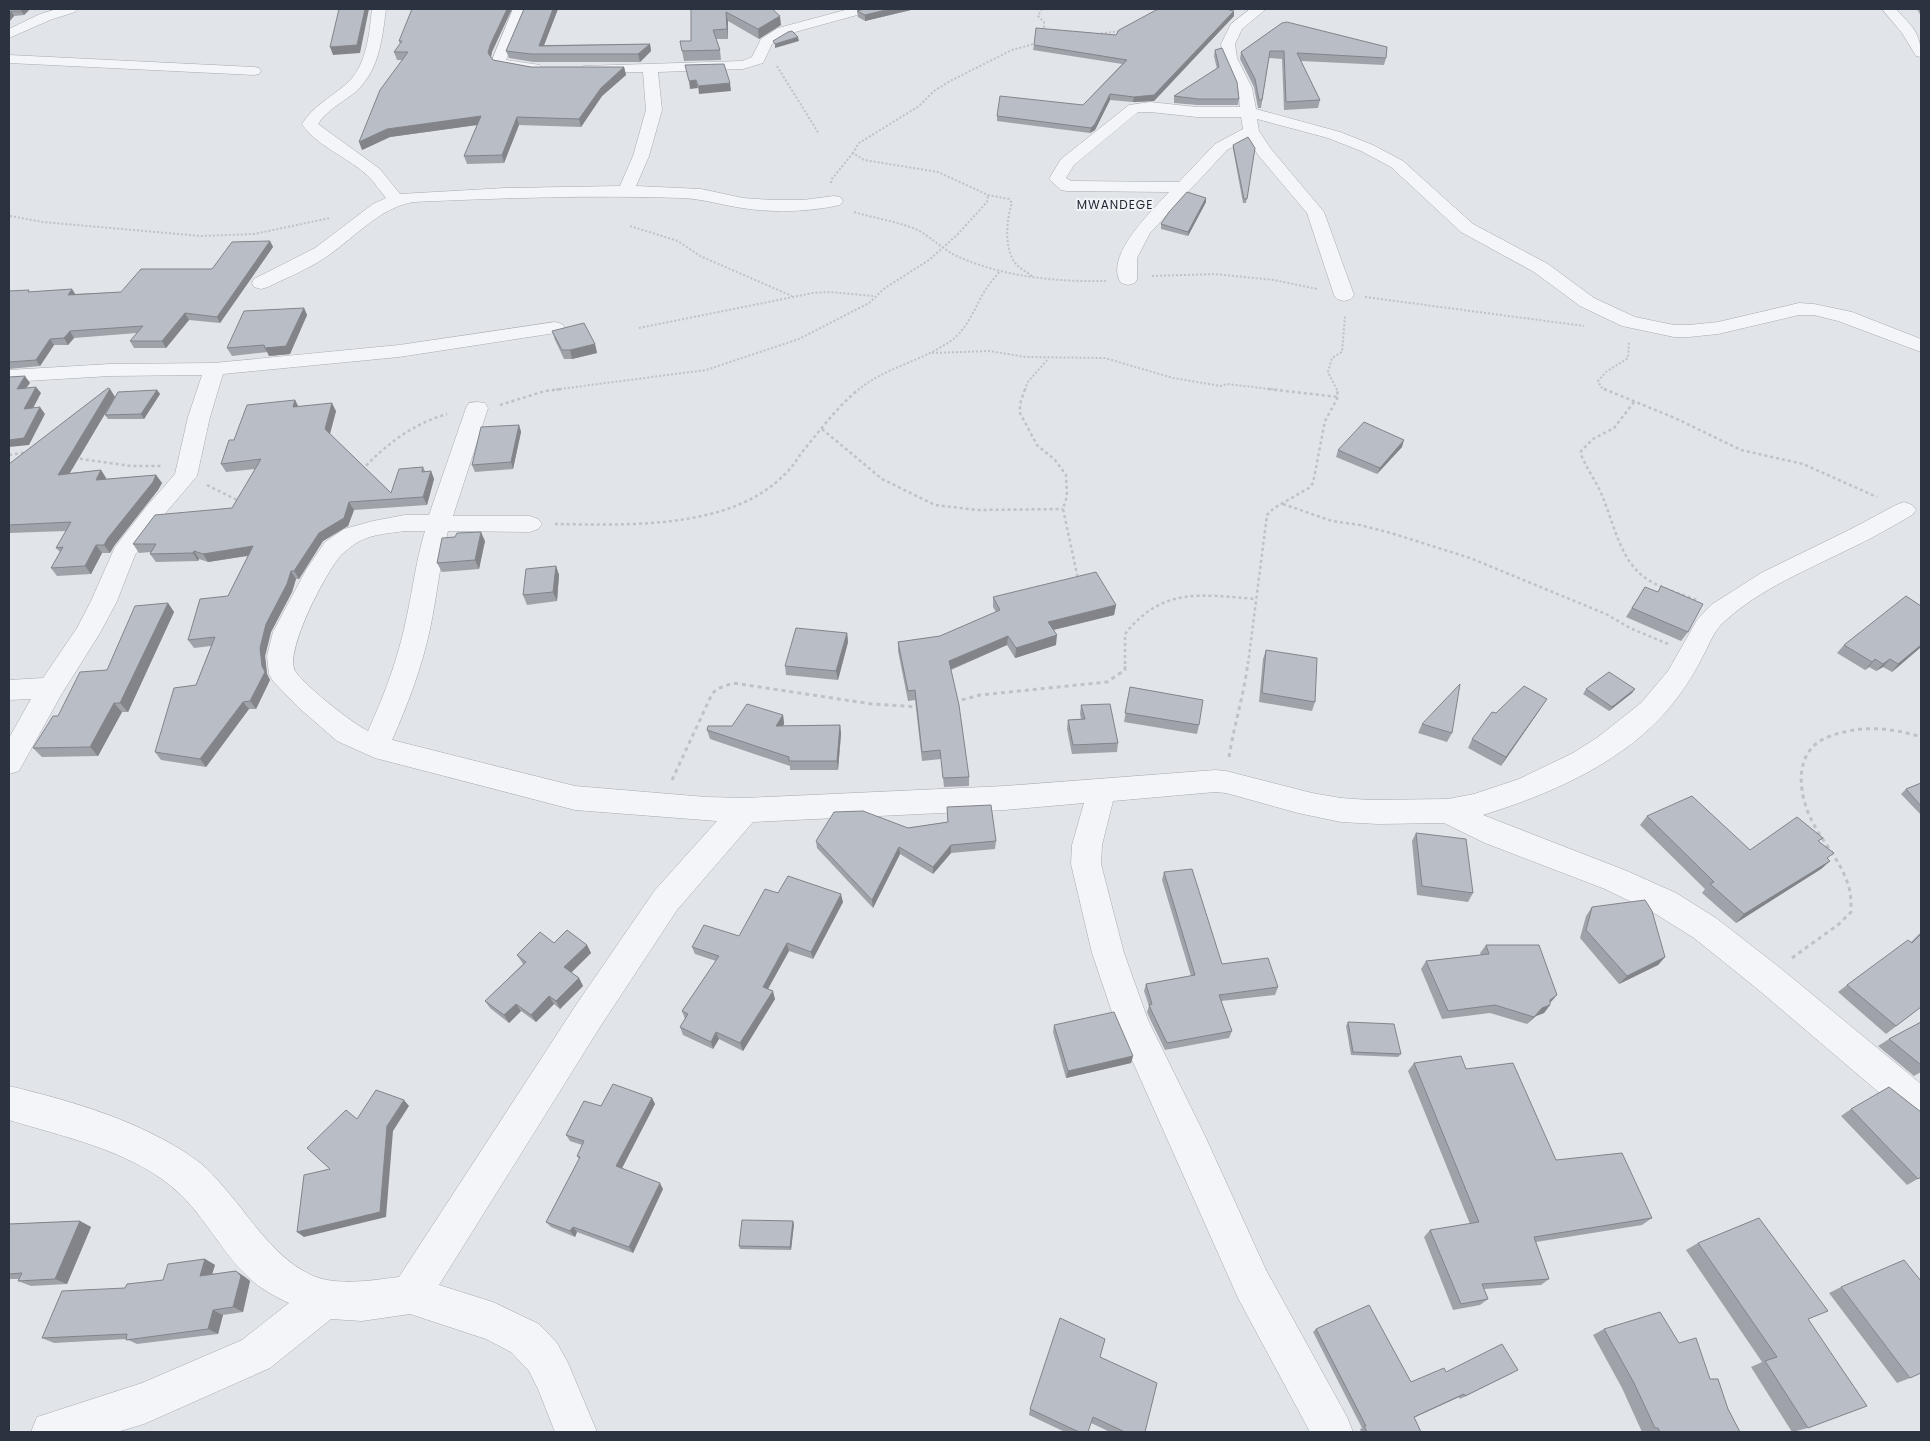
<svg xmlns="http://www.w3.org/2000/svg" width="1930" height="1441" font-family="Poppins,sans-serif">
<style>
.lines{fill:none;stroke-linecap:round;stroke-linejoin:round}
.minor-casing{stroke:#a7abb3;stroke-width:1}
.path-far2{stroke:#c0c2c8;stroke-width:2;stroke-dasharray:2 2;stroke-linecap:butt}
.path-far1{stroke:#c0c2c8;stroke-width:2.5;stroke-dasharray:3 3;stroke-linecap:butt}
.path{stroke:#c0c2c8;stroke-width:3;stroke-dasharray:4 4;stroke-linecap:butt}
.minor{fill:#f4f5f8;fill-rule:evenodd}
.wall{fill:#9fa3a9}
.shaded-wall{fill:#82848a}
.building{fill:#b9bdc5;stroke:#82848a}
.labels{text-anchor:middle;stroke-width:4;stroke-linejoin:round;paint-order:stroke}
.far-quarter-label{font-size:12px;letter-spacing:1px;fill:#1d2330;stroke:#f1f3f6}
</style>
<rect width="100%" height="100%" fill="#e1e4e9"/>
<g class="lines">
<g class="minor-casing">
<path id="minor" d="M57 9H77L75 12 50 20 9 38V29L40 14Z
M372 9H386C382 40 379 73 353 94 341 103 326 111 318 124L380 169 400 194 505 188 620 186 633 156 646 110 643 72 588 73 583 72 581 69 583 66 742 61 752 57 761 39 778 28 849 9H870L868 12 788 34 772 44 763 63 743 69 658 72 662 110 649 156 636 186 701 189 743 198 771 200H803L834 196 840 197 843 201 840 205C809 212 773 213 742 208 722 205 703 199 682 198 592 195 503 198 413 202 380 208 356 236 329 255 311 268 288 277 268 287L261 289 254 287 252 283 254 279 315 248 373 204 386 198C380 191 375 183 369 177 350 158 317 147 302 124 313 106 330 98 345 85 367 67 369 35 372 9Z
M513 9H527L506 60 540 65 542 68 540 71H517L496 66 492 60Z
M1250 9H1266L1242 29 1235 44 1237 58 1252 88 1256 109 1340 132 1373 145 1403 161 1473 224 1548 264 1594 298 1635 317 1674 325H1689L1718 322 1799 303 1814 304 1852 312 1921 339V352L1838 321 1814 315H1799L1718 334 1689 337H1674L1622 326 1580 306 1534 272 1461 232 1391 167 1361 151 1328 138 1257 119 1259 131 1271 149 1324 212 1354 295 1351 299 1344 301 1337 299 1334 295 1307 213 1258 155 1248 139 1227 150 1150 233 1137 258V279L1135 283 1128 285 1121 283C1103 256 1153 210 1169 192L1067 191 1061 190 1049 179 1061 159 1129 105 1150 102 1197 107H1240L1238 88 1223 58 1221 44 1231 24ZM1138 112H1150L1197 117H1241L1243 129 1215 144 1179 182 1071 181 1066 178 1074 165Z
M1882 9H1896C1912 27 1921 32 1921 57L1916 56 1902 33Z
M9 55 254 67 259 68 261 71 259 74 254 75 9 63Z
M555 322 562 324 565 328 562 332 399 357 223 374 210 417 197 476 163 516 135 555 117 601 100 633 61 695 19 771 9 774V738L31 699 9 700V680L43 678 77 628 91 601 115 547 147 506 175 474 188 417 202 375 110 376 9 382V370L110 364 214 363 399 345Z
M477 402 485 403 488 408 453 516H530L538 519 542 524 538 529 530 532 448 531C440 563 437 596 430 629 422 667 408 704 392 740L575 786 706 797 745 798 1005 786 1215 770 1226 771 1312 793 1341 798 1369 800 1448 799 1474 794 1519 779 1573 753 1598 737 1641 703 1668 671 1697 620 1711 605 1761 573 1851 529 1896 505 1904 502 1912 505 1916 510 1912 515C1891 527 1871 539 1849 549 1807 570 1760 589 1725 621 1714 630 1710 643 1703 656 1696 670 1687 685 1677 698 1632 759 1554 793 1483 815L1627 871 1676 893 1716 918 1779 967 1921 1084V1123L1909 1118 1755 987 1694 938 1654 913 1605 889 1485 843 1444 823 1378 824 1341 822 1298 813 1226 793 1215 792 1113 801 1102 845 1101 864 1124 953 1148 1020 1205 1136 1266 1270 1347 1417 1353 1432H1310L1238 1298 1116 1024 1092 953 1071 864 1072 845 1084 803 1005 810 753 822 677 910 600 1027 439 1285 493 1302 539 1324 557 1343 568 1363 597 1432H555L538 1389 529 1371 511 1352 486 1339 410 1314 362 1321 331 1319 270 1368 144 1424 117 1432H31L37 1417 142 1383 242 1340 289 1303C274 1296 259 1288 247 1276 219 1249 202 1211 171 1186 125 1149 64 1137 9 1120V1086C72 1101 141 1121 195 1159 211 1170 224 1188 237 1203 259 1231 289 1273 327 1280 351 1284 375 1280 399 1277L576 1005 655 890 717 821 575 810 375 758 337 741 298 707 273 681 269 674 267 656 273 632 306 570 325 542 344 529 373 521 405 515H429L466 408 469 403ZM405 531H425C415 564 412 596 404 629 396 664 383 698 368 731 353 724 304 685 295 671 284 651 327 570 342 554 347 550 355 543 360 541 373 534 391 533 405 531Z"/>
</g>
<path class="path-far2" d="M1042 9 1038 16 1044 22V32
M1097 34 1121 31
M777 66 819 134
M831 183V180L853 153
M854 212C874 218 894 221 913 228 930 235 942 250 959 257 1004 277 1057 282 1106 281
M10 216 43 222 201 236 254 234 330 218
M630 226 678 241 700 256 792 296
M1032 276C1027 272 1020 269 1016 264 1004 250 1006 220 1012 203L1009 199 988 195 938 172 864 160 853 153 859 143 919 106 934 91 950 81 1012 50 1037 43
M1152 276 1214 274 1274 280 1317 289
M1365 297 1584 326
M639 328 813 293 830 292 873 296
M932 353 989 351 1026 357 1105 358 1173 378 1221 386 1227 384 1279 390
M552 390 706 370 799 339 869 303 885 288 929 260 957 235 987 202 988 195
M858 390C886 367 923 361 952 340 969 327 975 306 986 289 990 283 995 277 1000 271
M1025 390 1027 383 1048 359
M1337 390 1328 372 1332 358 1342 352 1345 316
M1606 390 1601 387 1598 381 1606 372 1628 358 1629 341"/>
<path class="path-far1" d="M1025 389 1020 404V413L1037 445 1055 460 1066 475 1067 496 1063 509 1078 579
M1268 389 1338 397
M1604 389 1675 418 1741 450 1803 464 1877 497
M1634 402 1614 428 1593 439 1581 451 1582 457C1588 471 1598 484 1603 498 1614 524 1620 559 1644 577 1659 588 1679 593 1697 600
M500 405 545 391 562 389
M822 429 882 479 935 505 977 510 1063 509
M9 455 26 452
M74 458 131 466H162
M362 470C386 444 413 424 447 414
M207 485 239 501
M1283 504 1332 521 1360 525 1391 533 1470 558 1606 614 1630 628 1668 644
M555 524C626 525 730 530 784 475 792 468 797 459 803 451 821 429 837 407 859 389
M1125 664V634C1163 586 1202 595 1256 599
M1248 664 1267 515 1274 508 1309 488 1313 483 1325 421 1338 397 1337 389"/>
<path class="path" d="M954 702 980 695 1107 682 1125 670V662
M1229 757C1234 725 1244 695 1248 662
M672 780 712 694 717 689 733 683 872 704 918 707
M1792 958 1839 924 1851 912C1851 900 1851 890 1846 879 1838 858 1823 842 1813 823 1798 795 1792 751 1828 737 1858 725 1890 727 1921 737"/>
<use href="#minor" class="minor"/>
</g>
<path class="wall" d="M9 9H30L24 15 14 16 9 22Z
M524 9H558L544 45 650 44 651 51 640 62H533L509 58 506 51Z
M691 9H772L781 25 759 39 728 21V39H716L720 50 721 60 684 61 680 41H691Z
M915 9 865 21 858 17 857 11Z
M1917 9H1921V16Z
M1234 11V16L1154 101 1133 102 1110 100 1095 130 1090 133 997 121V116L1083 105 1122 64 1033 50 1034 45 1116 35Z
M1282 23 1386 58 1384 65 1301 61 1320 100 1318 108 1284 110 1282 59 1269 58 1261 108H1258L1254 87 1240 59 1241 52Z
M399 41 492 52 491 57 493 60 531 67H624L626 75 602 96 581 127 519 125 504 163 467 164 464 156 477 125 390 137 362 150 402 60H397L394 52 400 44Z
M1215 50 1239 99 1238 105H1197L1174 103V96L1217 69 1214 56Z
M1233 145 1255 148 1246 203H1243L1233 149Z
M1206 198V202L1188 236 1161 229V224Z
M270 241 273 247 220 323 189 320 166 348H134L130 341 137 333 74 338 68 345H54L40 366 9 369V291L75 294 121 292 212 269Z
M304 308 307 315 290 354 269 356 268 352 232 356 227 348Z
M552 331 595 344 597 353 572 359H564L555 340Z
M110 389 115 397 69 473 101 470 106 478V479L156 475 162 483 158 490 114 546 110 553H102L91 574 57 576 51 568 60 552 56 548 66 531 9 533V464Z
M157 390 160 394 144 419H108L105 415Z
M295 400 298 406 336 411 330 434 391 493 423 467 425 471H431L434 479 427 505 354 510 348 526 323 541 299 579H296L292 592 271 632 265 656 267 674 270 680 256 709H249L206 767 161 760 155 752 196 685 211 646 194 648 188 640 228 596 248 556 208 562 199 559 198 561 156 562 150 554 151 552 139 553 133 544 232 508 255 469 226 472 221 464 234 440Z
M519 425 521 432 513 469 475 472 472 465Z
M1402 447 1377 474 1336 457 1338 450Z
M455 537 485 541 479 569 442 572 437 563Z
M556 566 559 575 557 601 527 605 523 595Z
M1645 587 1688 632 1681 641 1626 617Z
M993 597 1116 605 1114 615 1054 630 1056 645 1015 658 1007 645 951 670 969 777V786L944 787 941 759 922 761 915 700 908 701 898 651V642L940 636 996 612 993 607Z
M168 603 174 612 128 712H122L98 756 42 757 33 748 58 716 107 670Z
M847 633 848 642 838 680 786 675 785 666Z
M1844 645 1921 647 1892 672 1883 667 1876 671 1869 667 1865 670 1837 653Z
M1266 650 1315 702 1312 711 1259 702 1263 659Z
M1130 687 1199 725 1197 734 1124 722Z
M1586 689H1635L1632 693 1609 711 1583 694Z
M1081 705 1118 743 1117 752 1072 754 1067 729 1068 720 1081 719 1080 714Z
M1541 708 1501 766 1468 748 1472 739 1496 713Z
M783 715 784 724 783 726 840 725 841 734 838 770H790V766L710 739 707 730 732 726Z
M1422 724 1452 733 1447 742 1418 733Z
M1921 783V815L1901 794 1906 789Z
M947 807 996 841 995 849 951 853 933 874 900 854 873 908 817 848 816 841 948 822Z
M1647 816 1750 850 1819 842 1828 859 1830 861 1821 869 1736 923 1702 893 1705 889 1640 825Z
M1416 833 1473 893 1468 902 1417 895 1412 841Z
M1164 872 1222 964 1278 987 1275 995 1221 1001 1232 1031 1229 1038 1165 1050 1150 1019 1147 1012 1149 1006 1144 991 1146 984 1191 976 1162 880Z
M778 893 843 902 813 959 789 951 768 989 775 999 743 1051 719 1039 713 1049 683 1035 680 1027 685 1019 682 1011 716 961 695 954 692 947 739 936Z
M1592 907 1665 957 1658 965 1619 984 1580 938 1586 916Z
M1921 932V1007L1886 1034 1838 992 1847 985 1911 942Z
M554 943 587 945 591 953 571 972 579 978 583 986 560 1009 554 1004 536 1022 521 1011 509 1023 490 1008 485 1001 523 964 517 955Z
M1486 945 1550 1003V1005L1544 1013 1536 1016 1527 1024 1490 1013 1442 1019 1421 969 1426 961 1481 955 1480 953Z
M1348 1022 1401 1054 1398 1057 1351 1055 1346 1026Z
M1921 1022V1072L1914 1076 1878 1046 1889 1039Z
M1054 1025 1133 1056 1131 1063 1066 1078 1053 1032Z
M1414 1063 1466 1069 1556 1160 1652 1218 1642 1225 1536 1242 1549 1279 1541 1285 1484 1289 1488 1299 1480 1305 1453 1310 1424 1237 1430 1230 1470 1224 1408 1071Z
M652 1098 655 1104 622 1168 663 1189 633 1253 577 1232 575 1237 551 1227 546 1222 579 1159 577 1156 582 1145 570 1141 566 1135 601 1106Z
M1851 1109 1921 1177 1907 1185 1841 1116Z
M80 1221 91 1227 67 1284 31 1286 18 1281 19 1279H9V1224Z
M794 1224 791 1250 740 1249 739 1246Z
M1698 1243 1808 1319V1428L1792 1432 1751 1367 1762 1362 1686 1250Z
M205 1259 215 1265 212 1274 236 1271 245 1277 250 1281 243 1312 223 1315 218 1334 137 1344 126 1339 54 1343 42 1338 125 1288 163 1280Z
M1841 1287 1910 1378 1897 1383 1829 1293Z
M1316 1329 1411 1382 1512 1373 1460 1399 1459 1397 1414 1417 1421 1432H1361L1360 1429 1362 1428 1313 1332Z
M1604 1329 1679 1343 1710 1379 1728 1409 1740 1432H1642L1622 1388 1593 1335Z
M1100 1357 1145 1432H1110L1091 1423 1088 1432H1065L1029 1415 1030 1409Z"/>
<path class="shaded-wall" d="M23 9H30L24 15 21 11Z
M365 9H369L360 53 333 55 330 47Z
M507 9H512L492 52 490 61 488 53 490 45Z
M553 9H558L541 53 539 46Z
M890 9H915L865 21V15Z
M11 11 14 16 9 22V14Z
M1234 11V16L1154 101 1133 102 1134 97Z
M726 12 728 21V39L727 29Z
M780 16 781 25 759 39 758 29Z
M798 37 799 41 775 48V44Z
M650 44 651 51 640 62 638 54Z
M624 67 626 75 602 96 581 127 579 119 601 88Z
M696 80 698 88 690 89 689 81Z
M730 83 731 91 699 94 698 86Z
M1110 94V100L1095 130 1090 133 1091 128Z
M481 116 484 124 390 137 362 150 359 142 387 129Z
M517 117 519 125 504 163 502 155Z
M1206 198V202L1188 236V232Z
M270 241 273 247 220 323 217 317Z
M72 289 76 295H68Z
M304 308 307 315 290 354 269 356 265 348Z
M185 313 189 320 166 348 162 341Z
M70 331 74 338 68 345 64 338Z
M50 339 54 345 40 366 36 360Z
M595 344 597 353 572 359 570 350Z
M25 376 30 383 21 395 17 389Z
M36 387 41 393 29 416 24 409Z
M110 389 115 397 64 483 58 475Z
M157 390 160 394 144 419 141 414Z
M295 400 299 408 293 407Z
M332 403 336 411 329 437 325 429Z
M40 407 45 414 29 445 9 447V440Z
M519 425 521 432 513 469 511 462Z
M1404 440 1402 447 1377 474 1380 468Z
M101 470 106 478 102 488 96 480Z
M431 471 434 479 427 505 423 497Z
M156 475 162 483 158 490 114 546 110 553 104 545 108 538Z
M349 502 354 510 348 526 323 541 299 579 294 571 319 533Z
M481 532 485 541 479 569 475 560Z
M96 545 102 553 91 574 85 566Z
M253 546 258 554 208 562 203 554Z
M194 551 199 559 198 561 193 553Z
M556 566 559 575 557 601 553 592Z
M291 571 296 579 292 592 271 632 265 656 267 674 270 680 256 709 250 701 262 666 260 648 266 624Z
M168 603 174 612 128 712 120 703Z
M1116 605 1114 615 1048 631V622Z
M847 633 848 642 838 680 836 671Z
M1057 635 1056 645 1015 658 1016 648Z
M1008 636 1007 645 949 670V661Z
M1921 645V647L1892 672 1898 664Z
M1875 659 1869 667 1865 670 1872 662Z
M1890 659 1883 667 1876 671 1883 664Z
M1635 689 1632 693 1609 711 1612 707Z
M1547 699 1541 708 1501 766 1506 757Z
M243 702 249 709 206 767 200 759Z
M114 703 122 712 98 756 90 747Z
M783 715 784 724 778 735 776 726Z
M840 725 841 734 838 770 837 761Z
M951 845V853L933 874V867Z
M899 847 900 854 873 908 872 900Z
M1830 861 1821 869 1736 923 1744 914Z
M841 894 843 902 813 959 811 952Z
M787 943 789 951 765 994 763 987Z
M587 945 591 953 569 975 564 967Z
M1665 957 1658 965 1619 984 1627 976Z
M579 978 583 986 560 1009 556 1001Z
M773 991 775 999 743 1051 740 1043Z
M1557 995 1550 1003V1005L1544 1013 1536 1016 1527 1024 1550 1000Z
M549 996 554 1004 536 1022 531 1015Z
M516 1004 521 1011 509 1023 504 1015Z
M716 1032 719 1039 713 1049 711 1042Z
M1133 1056 1131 1063 1066 1078 1068 1071Z
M652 1098 655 1104 620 1172 616 1166Z
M404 1100 409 1106 393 1131 386 1217 304 1237 297 1232 387 1126Z
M660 1183 663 1189 633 1253 629 1247Z
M80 1221 91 1227 67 1284 55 1279Z
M793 1221 794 1224 791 1250 790 1247Z
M573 1227 577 1232 575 1237 570 1231Z
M205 1259 215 1265 210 1281 200 1276Z
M236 1271 245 1277 250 1281 243 1312 233 1307Z
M213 1310 223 1315 218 1334 208 1329Z
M1464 1394 1459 1397 1409 1420 1414 1417Z"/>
<path class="building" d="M9 9H23L21 11H11L9 14Z
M339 9H365L357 45 330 47Z
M412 9H507L490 45 488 53 493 60 531 67H624L601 88 579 119 517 117 502 155 464 156 481 116 387 129 359 142 380 90 408 52H394L402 41H399Z
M524 9H553L539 46 650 44 638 54H531L506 51Z
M691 9H772L780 16 758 29 726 12 727 29 713 30 720 50 682 51 680 41H691Z
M864 9H890L865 15 857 11Z
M1158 9H1226L1234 11 1154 95 1134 97 1110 94 1095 124 1091 128 997 116 1000 96 1083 105 1127 60 1034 45 1036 28 1116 35 1119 30Z
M1287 22 1387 47 1386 58 1297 53 1320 100 1286 102 1284 51H1270L1262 100H1259L1255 79 1241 52 1282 23Z
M792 31 798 37 775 44 773 41 788 32Z
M1222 48 1237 82 1239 99H1198L1174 96 1219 67 1215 50Z
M724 64 730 83 698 86 696 80 689 81 685 65Z
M1248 137 1255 148 1247 199H1244L1233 145Z
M1187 192 1206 198 1188 232 1161 224 1169 212Z
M270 241 217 317 185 313 162 341H130L143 326 70 331 64 338 50 339 36 360 9 362V291L29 290 28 292 72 289 68 295 121 292 141 269H212L232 242Z
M304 308 286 346 265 348 264 345 227 348 244 311Z
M584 323 595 344 570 350H562L552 331Z
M25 376 17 389 36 387 24 409 40 407 24 438 9 440V377Z
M108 388 110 389 58 475 101 470 96 480 156 475 153 482 108 538 104 545H96L85 566 51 568 63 547 56 548 71 522 9 525V464Z
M157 390 141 414 105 415 118 392Z
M295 400 293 407 332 403 325 429 391 493 399 469 423 467 422 472 431 471 423 497 349 502 344 518 319 533 294 571H291L287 584 266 624 260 648 262 666 265 672 250 701 243 702 200 759 155 752 174 688 196 685 215 637 188 640 200 599 228 596 253 546 203 554 194 551 193 553 150 554 156 544H133L155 515 232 508 261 459 221 464 229 440H234L247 405Z
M1364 422 1404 440 1380 468 1338 450Z
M519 425 511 462 472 465 481 427Z
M481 532 475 560 437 563 442 538 455 537 457 533Z
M556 566 553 592 523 595 526 569Z
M1096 572 1116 605 1048 622 1057 635 1016 648 1008 636 949 661 959 705 969 777 943 778 940 750 922 752 915 690 908 691 898 642 940 636 1000 610 993 597Z
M1661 586 1703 604 1688 632 1632 608 1645 587 1658 592Z
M1906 596 1921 606V645L1898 664 1890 659 1883 664 1875 659 1872 662 1844 645Z
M168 603 120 703H114L90 747 33 748 53 716H58L80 672 107 670 135 606Z
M796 628 847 633 836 671 785 666Z
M1266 650 1317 658 1315 702 1262 693Z
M1609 672 1635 689 1612 707 1586 689Z
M1460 684 1452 733 1422 724Z
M1524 686 1547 699 1506 757 1472 739 1492 712 1496 713Z
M1130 687 1203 700 1199 725 1125 713Z
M747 704 783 715 776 726 840 725 837 761H789V757L707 730 708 726H732Z
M1110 704 1118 743 1073 745 1068 720 1085 719 1081 705Z
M1921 783V806L1906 789Z
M1692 796 1750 850 1797 817 1823 838 1818 841 1834 853 1827 858 1830 861 1744 914 1710 884 1714 882 1647 816Z
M991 805 996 841 951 845 933 867 899 847 872 900 816 841 834 812 863 811 908 828 948 822 947 807Z
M1416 833 1466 839 1473 893 1422 886Z
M1192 869 1222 964 1268 958 1278 987 1219 995 1232 1031 1167 1043 1152 1012 1149 1005 1152 1004 1146 984 1195 975 1164 872Z
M788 876 841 894 811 952 787 943 763 987 773 991 740 1043 716 1032 711 1042 680 1027 688 1014 682 1011 719 956 692 947 704 925 739 936 765 889 778 893Z
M1645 900 1652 911 1665 957 1627 976 1586 930 1592 907Z
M567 930 587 945 564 967 579 978 556 1001 549 996 531 1015 516 1004 504 1015 485 1001 526 962 517 955 540 932 554 943Z
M1921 934V1007L1896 1026 1847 985 1908 940 1912 943Z
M1486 945H1539L1557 995 1550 1000V1005L1542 1008 1534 1017 1495 1005 1448 1011 1426 961 1489 954Z
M1114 1012 1133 1056 1068 1071 1054 1025Z
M1348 1022 1394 1024 1401 1054 1353 1052Z
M1921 1022V1065L1889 1039Z
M1461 1056 1466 1069 1513 1063 1556 1160 1622 1153 1652 1218 1534 1237 1549 1279 1482 1284 1488 1299 1461 1304 1430 1230 1479 1222 1414 1063Z
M613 1084 652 1098 616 1166 660 1183 629 1247 573 1227 570 1231 546 1222 580 1157 577 1156 584 1141 566 1135 584 1101 601 1106Z
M1889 1087 1921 1112V1177L1918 1179 1851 1109Z
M376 1090 404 1100 387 1126 380 1212 297 1232 304 1175 330 1169 307 1148 346 1110 357 1119Z
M1759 1218 1828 1311 1808 1319 1867 1406 1808 1428 1765 1361 1777 1357 1698 1243Z
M742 1220 793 1221 790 1247 739 1246Z
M80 1221 55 1279 18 1281 22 1273 9 1274V1224Z
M205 1259 200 1276 236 1271 241 1276 233 1307 213 1310 208 1329 126 1340 127 1334 42 1338 62 1291 125 1288 127 1284 163 1280 168 1264Z
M1904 1260 1921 1281V1373L1910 1378 1841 1287Z
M1369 1305 1411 1382 1444 1368 1446 1372 1502 1344 1518 1370 1465 1396 1464 1394 1414 1417 1421 1432H1367L1364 1426H1366L1316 1329Z
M1660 1312 1679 1343 1696 1338 1710 1379H1718L1728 1409 1740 1432H1660L1658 1428H1655L1634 1383 1604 1329Z
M1060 1318 1105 1339 1100 1357 1157 1383 1145 1432H1125L1093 1417 1088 1432H1079L1030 1409Z"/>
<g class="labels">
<g class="far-quarter-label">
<text x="1115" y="209">MWANDEGE</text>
</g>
</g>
<rect width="1930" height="1441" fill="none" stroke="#2b3240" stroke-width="20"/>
</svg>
